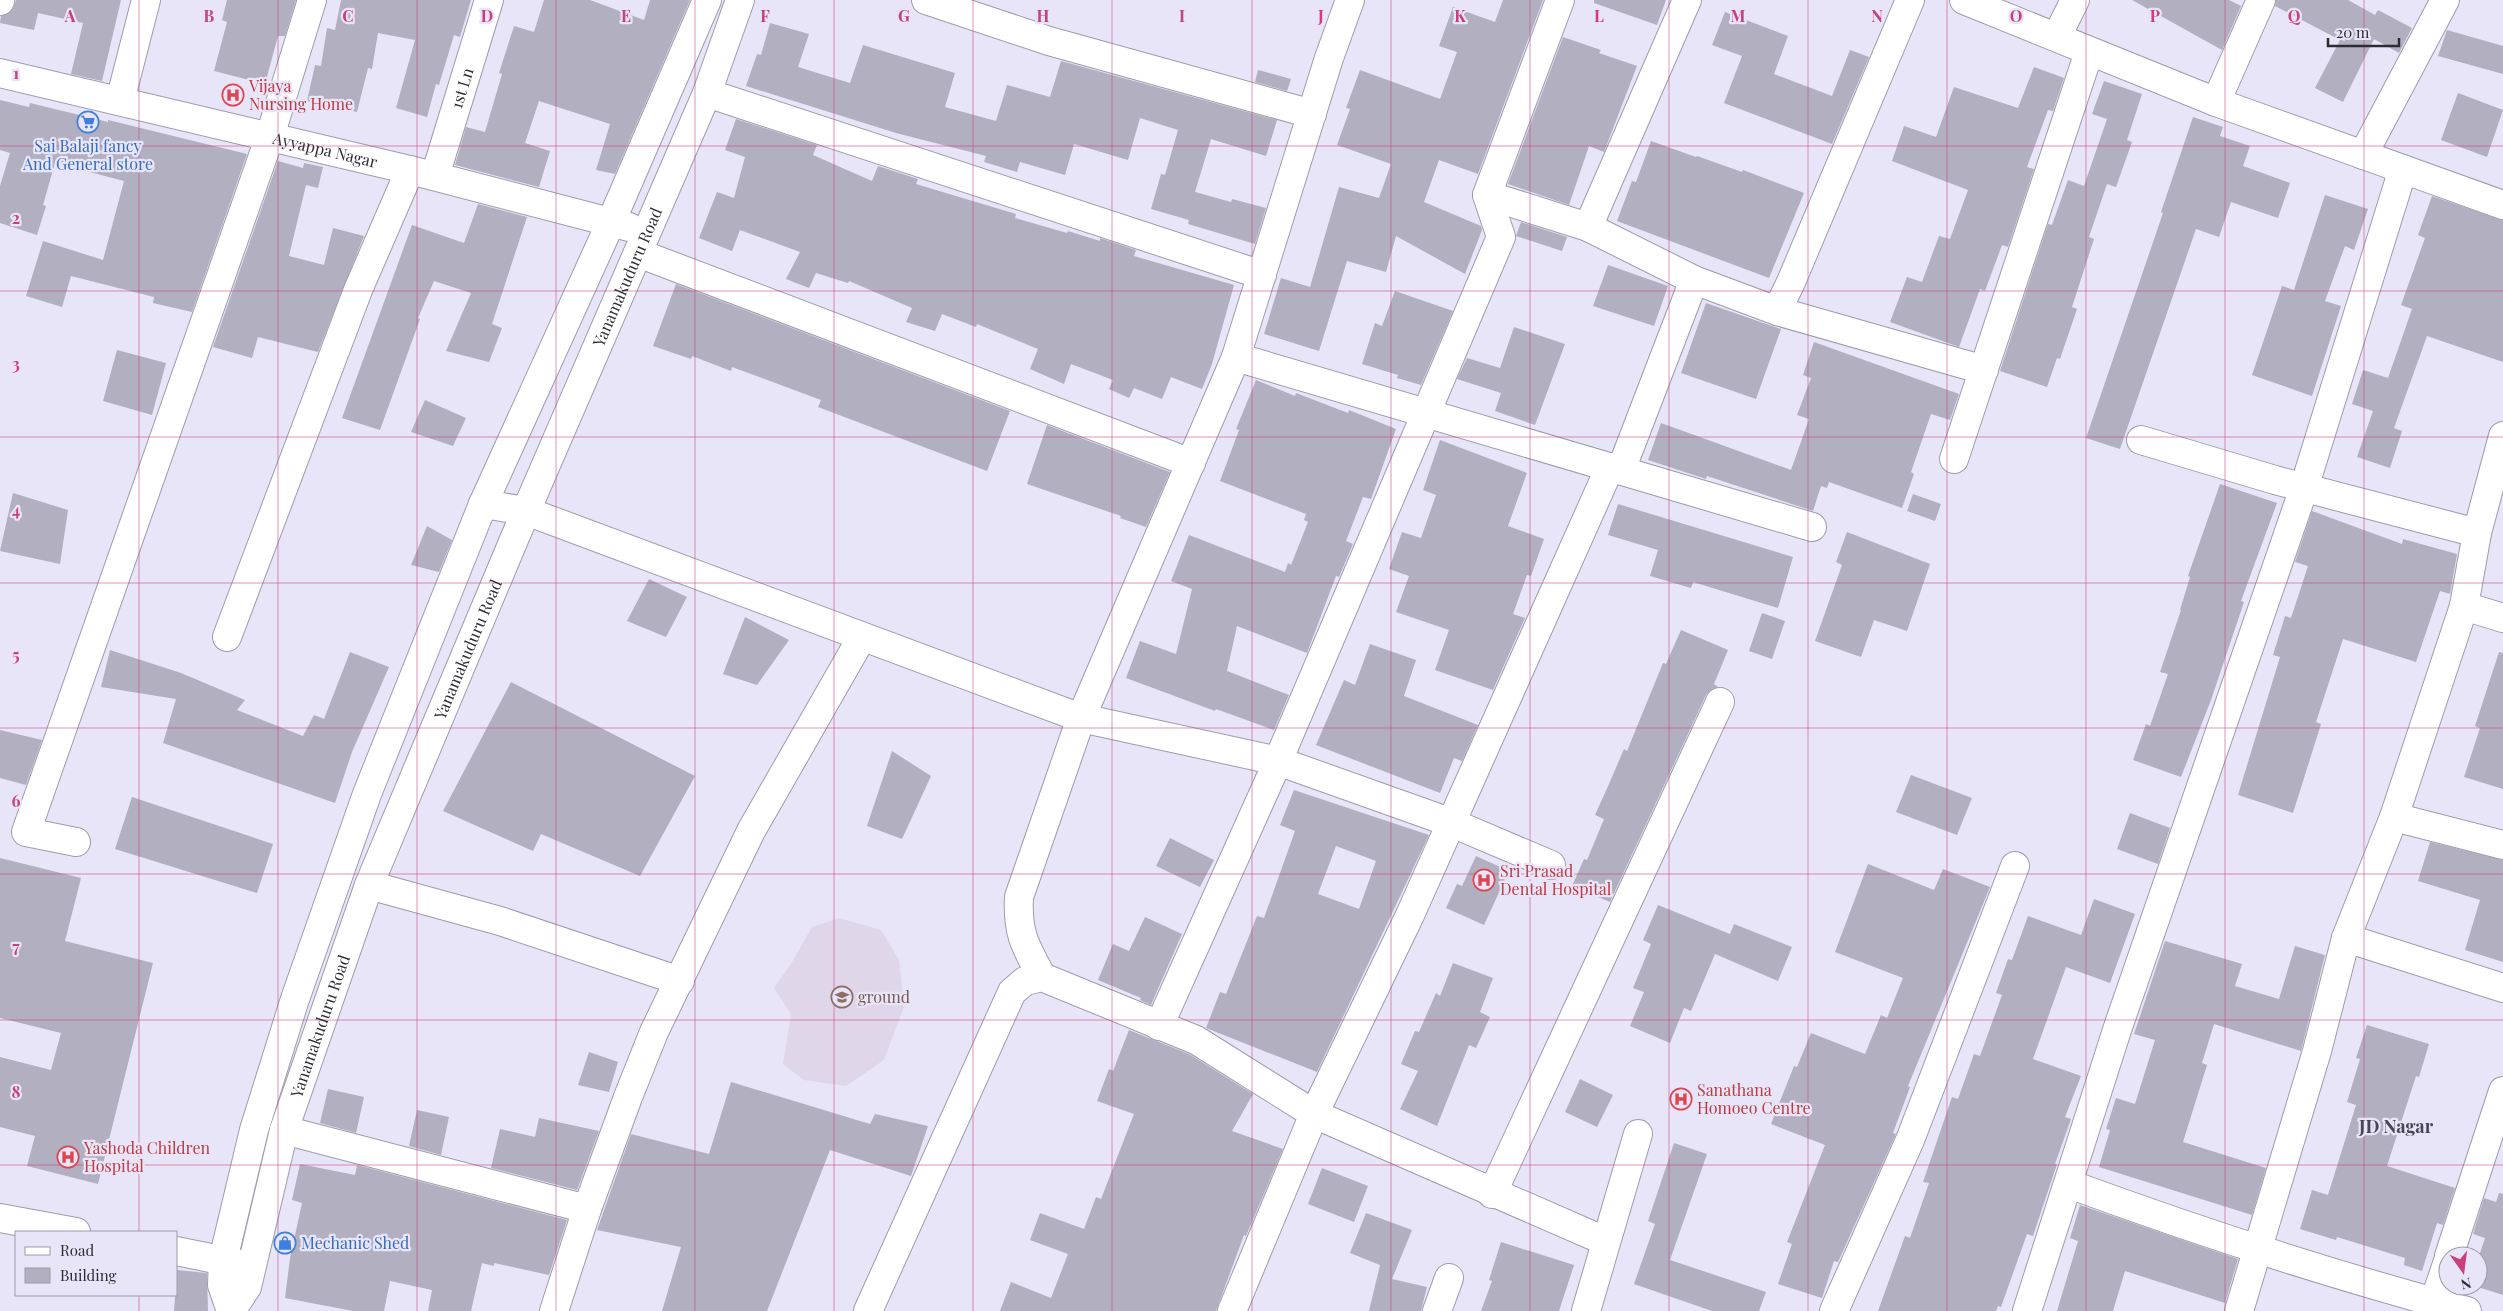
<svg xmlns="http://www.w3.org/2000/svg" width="2503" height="1311" font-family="'Playfair Display',serif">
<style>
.education{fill:#dfd6e9}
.building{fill:#b1afc0;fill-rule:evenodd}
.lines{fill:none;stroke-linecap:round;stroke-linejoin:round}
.minor-casing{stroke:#9d9cad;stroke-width:30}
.minor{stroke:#fff;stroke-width:28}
.grid{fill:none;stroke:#c9407b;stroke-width:1;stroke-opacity:0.55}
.labels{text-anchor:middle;stroke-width:4.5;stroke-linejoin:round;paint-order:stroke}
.health-label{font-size:16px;fill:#be3a42;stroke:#e7e5f7;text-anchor:start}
.street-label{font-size:16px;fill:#2d2c33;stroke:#e7e5f7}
.shop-label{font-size:16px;fill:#366cbe;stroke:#e7e5f7}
.education-label{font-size:16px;fill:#785e54;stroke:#e7e5f7;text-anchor:start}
.neighbourhood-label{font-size:18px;font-weight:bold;fill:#484755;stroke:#e7e5f7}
.grid-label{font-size:16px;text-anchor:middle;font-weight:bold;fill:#c9407b;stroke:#e7e5f7;stroke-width:4.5;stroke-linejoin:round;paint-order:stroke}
</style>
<rect width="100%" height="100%" fill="#e7e5f7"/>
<path class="education" d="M839 918 881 930 899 960 904 1007 884 1060 846 1086 804 1080 783 1064 791 1014 774 988 791 964 812 927Z"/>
<path class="building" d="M16 0H121L102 81 71 74 83 23 38 13 34 30 0 23 1 16 13 9Z
M227 0H296L285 36H278L265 84 214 71 227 22 222 20Z
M341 0H471L460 37 454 35 439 85 436 84 427 117 396 108 415 40 378 33 372 69 368 68 357 112 307 101 315 65 321 66 327 28 335 30Z
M544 0H590L644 20 650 0H690L615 174 596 170 610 124 539 101 525 143 550 151 539 187 455 165 466 127 485 132 502 74 499 73 514 26 534 32Z
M1503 0H1543L1478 174 1439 160 1424 202 1481 226 1482 230 1465 274 1396 236 1386 272 1347 261 1319 351 1264 334 1281 278 1310 287 1339 187 1379 198 1391 164 1337 145 1350 109 1346 108 1360 70 1440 99 1457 52 1439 46 1453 7 1495 22Z
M1594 0H1666L1657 25 1594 3Z
M2132 0H2229L2241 6 2222 50Z
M2276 0H2348L2375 15 2378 10 2412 28 2399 53 2374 39 2343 102 2315 88 2340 40 2275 6Z
M1725 12 1788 36 1774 74 1832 96 1850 50 1869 57 1832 144 1724 103 1742 56 1712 45Z
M770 23 809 34 798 67 850 83 863 45 955 73 945 107 996 121 1007 85 1050 97 1061 61 1277 120 1266 156 1211 139 1195 192 1231 202 1232 199 1266 208 1255 244 1188 224 1189 220 1151 209 1161 174 1165 175 1178 130 1140 118 1128 160 1074 144 1065 175 1020 162 1017 172 984 162 986 156 896 133 746 86 757 54 761 55Z
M2447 30 2503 46V74L2438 56Z
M1563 37 1601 50 1599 53 1637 66 1604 152 1589 146 1569 205 1508 184Z
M2034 67 2064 78 2053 111 2048 110 2027 167 2034 169 2008 247 2002 245 1985 291 1980 289 1959 347 1890 322 1907 277 1922 282 1939 236 1950 239 1968 190 1892 161 1904 126 1936 137 1954 87 2018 108Z
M1258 70 1291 79 1287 91 1255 82Z
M2104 81 2142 94 2127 140 2132 142 2116 187 2107 184 2089 237 2094 239 2072 307 2077 309 2060 359 2057 358 2047 387 2000 371 2048 224 2052 225 2068 180 2084 186 2107 119 2092 114Z
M2458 93 2503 110 2487 157 2441 140Z
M0 100 29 107 30 103 108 122V120L247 154 192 312 153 303 154 297 71 276 62 307 26 296 43 241 103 260 124 181 55 163 43 205 46 206 37 235 0 223V186L10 153 0 150Z
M2193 117 2223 127 2220 136 2250 146 2243 166 2290 183 2278 218 2231 202 2219 237 2196 229 2120 449 2086 438 2163 213 2161 212Z
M736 119 817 145 813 155 872 181 878 166 918 179 916 184 1016 214 1015 218 1067 233 1068 231 1100 241V238L1136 250 1134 256 1234 285 1212 364 1202 389 1171 377 1162 399 1134 388 1129 398 1109 389 1113 380 1071 364 1064 384 1030 369 1038 349 977 324 976 327 942 314 935 331 906 322 912 308 849 281 848 283 816 273 809 288 786 279 800 252 740 230 732 251 699 238 717 192 734 198 745 157 725 150Z
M1651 141 1696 157 1697 156 1742 172 1743 170 1804 193 1769 278 1617 221 1632 181 1636 182Z
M278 161 303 168 304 163 323 167 318 188 306 185 289 256 324 265 333 228 364 236 318 352 258 337 252 358 213 347Z
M2325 195 2368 209 2354 250 2345 246 2325 301 2341 306 2312 396 2252 375 2282 286 2294 290Z
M2432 196 2503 220V362L2427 336 2394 428 2402 431 2390 468 2357 457 2373 411 2352 404 2363 370 2388 378 2412 309 2401 305 2425 238 2418 235Z
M478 204 527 217 492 324 502 328 489 362 446 351 471 293 434 281 418 318 420 319 380 430 342 418 412 225 464 243Z
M1521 222 1567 237 1562 251 1516 236Z
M1608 265 1668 286 1654 326 1593 306Z
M676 284 1010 411 987 471 818 407 821 400 732 367 731 371 692 356 691 359 653 346Z
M1395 291 1453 311 1421 385 1397 378 1398 375 1362 364 1375 323 1382 326Z
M1706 303 1781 329 1756 399 1681 373Z
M1514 327 1565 344 1535 425 1495 411 1501 393 1457 379 1467 358 1500 368Z
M1814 342 1959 394 1950 420 1931 414 1911 472 1914 474 1902 508 1829 482 1827 488 1821 486 1813 511 1707 476 1706 479 1648 460 1661 423 1791 470 1809 419 1797 415 1811 378 1803 375Z
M117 350 166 363 152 415 103 401Z
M1256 380 1295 396 1296 393 1348 413 1349 410 1396 429 1371 499 1363 497 1346 541 1353 544 1339 577 1336 576 1307 653 1237 626 1227 671 1289 695 1274 730 1216 709 1215 711 1126 678 1140 641 1176 654 1192 589 1171 581 1189 535 1285 572 1288 563 1291 565 1308 522 1304 520 1306 514 1220 481 1239 430 1236 429Z
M425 400 466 418 453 446 411 432Z
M1047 425 1170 472 1146 527 1120 518 1121 516 1027 484Z
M1440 440 1527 473 1508 526 1544 539 1531 576 1527 575 1513 614 1525 618 1493 690 1435 670 1449 630 1396 612 1409 576 1389 569 1402 532 1421 538 1436 495 1423 490Z
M2220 484 2277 503 2241 601 2244 602 2211 700 2181 777 2133 760 2146 724 2150 726 2168 674 2160 672 2181 610H2180L2190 577 2188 576Z
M13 493 68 510 60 564 0 551Z
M1913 494 1941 504 1935 521 1907 511Z
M1618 504 1793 557 1778 608 1693 582 1691 588 1650 576 1658 550 1608 535Z
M2312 511 2402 544 2403 539 2457 554 2450 594 2440 591 2416 662 2343 639 2316 722 2321 724 2293 813 2238 795 2280 657 2273 655 2285 616 2291 618 2308 566 2295 562Z
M427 526 452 540 439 572 411 565Z
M1847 532 1930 564 1907 631 1874 620 1861 657 1815 641 1842 565 1836 562Z
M649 579 687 597 666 637 627 621Z
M1762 613 1785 621 1772 659 1749 651Z
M745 617 789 640 757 685 723 674Z
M1681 630 1728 650 1714 684 1718 687 1711 690 1706 695 1610 902 1572 886 1584 859 1587 860 1604 819 1595 815 1609 784 1624 749 1627 751 1663 663 1666 664Z
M1370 644 1416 660 1404 696 1478 725 1462 761 1454 758 1440 793 1316 745 1344 680 1355 685Z
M110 650 181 673 245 700 237 710 303 736 314 715 324 719 350 652 389 667 352 752 335 803 163 743 176 699 101 687Z
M2499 652 2503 653V789L2464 777 2480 728 2475 726Z
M511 682 695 776 640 876 541 834 533 851 443 811Z
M0 730 42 740 26 785 0 778Z
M892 751 931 776 902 839 867 826Z
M1911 775 1972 798 1957 835 1896 812Z
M1294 790 1429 835 1317 1072 1206 1028 1220 992 1226 994 1257 916 1264 918 1295 831 1280 825ZM1336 846 1376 861 1359 909 1318 894Z
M132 797 273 844 257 893 115 849Z
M2130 813 2170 828 2158 864 2117 849Z
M1170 838 1214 860 1200 887 1156 866Z
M2430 842 2503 860V962L2465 950 2480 900 2418 881Z
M1476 856 1509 871 1484 925 1446 908 1457 884 1462 886Z
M0 858 81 878 65 941 153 963 98 1184 27 1166 35 1136 0 1127V1057L51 1070 61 1033 0 1018Z
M1868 864 1934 890 1943 869 1990 887 1908 1086 1910 1087 1893 1133 1896 1134 1838 1262 1834 1261 1822 1298 1778 1284 1792 1244 1787 1242 1825 1145 1771 1124 1794 1066 1797 1067 1811 1033 1865 1054 1881 1015 1887 1018 1903 978 1835 952Z
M2094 899 2135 914 2110 983 2066 967 2033 1059 2081 1076 2065 1117 2071 1119 2055 1164H2057L2033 1236 2027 1234 2001 1307 1998 1306 1996 1311H1878L1905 1236 1910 1238 1929 1183 1923 1182 1952 1097 1958 1099 1974 1054 1980 1056 2002 995 1996 993 2008 959 2012 960 2028 916 2081 935Z
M1658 905 1730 934 1734 924 1792 947 1778 981 1715 954 1691 1011 1684 1008 1670 1043 1630 1026 1644 992 1633 988 1651 944 1643 940Z
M1145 917 1182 934 1151 1005 1140 1000 1141 998 1098 980 1113 944 1129 951Z
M2165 941 2242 964 2235 986 2279 999 2295 946 2325 955 2301 1051 2214 1024 2202 1063 2207 1065 2183 1142 2266 1168 2252 1215 2099 1167 2110 1130 2106 1129 2116 1098 2135 1104 2155 1040 2134 1034Z
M1453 963 1493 978 1480 1012 1490 1017 1476 1048 1469 1045 1437 1126 1400 1109 1418 1071 1401 1064 1415 1031 1419 1032 1436 993 1440 996Z
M2367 1025 2429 1044 2419 1077 2416 1076 2387 1166 2455 1188 2443 1225 2437 1223 2422 1271 2404 1265 2405 1258 2337 1237 2336 1240 2300 1229 2312 1190 2328 1195 2356 1105 2347 1102 2360 1059 2356 1058Z
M1129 1030 1189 1054 1253 1094 1232 1131 1283 1149 1246 1236 1244 1235 1216 1311H1000L1011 1282 1051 1298 1068 1254 1030 1240 1040 1213 1084 1229 1096 1197 1101 1199 1134 1114 1097 1101 1109 1069 1113 1071Z
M589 1052 618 1062 609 1092 578 1085Z
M1580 1079 1613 1095 1597 1127 1565 1112Z
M731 1082 870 1124 875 1114 928 1126 911 1176 830 1150 767 1311H662L681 1247 597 1230 631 1134 709 1154Z
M328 1089 364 1097 356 1133 320 1123Z
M417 1110 449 1117 441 1155 409 1146Z
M539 1118 599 1131 577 1190 491 1168 500 1129 535 1137Z
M1674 1143 1707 1154 1670 1260 1766 1292 1759 1311H1712L1634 1284 1655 1224 1648 1221Z
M300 1164 355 1175 357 1165 567 1220 549 1275 494 1263V1266L482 1263 471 1311H428L432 1290 390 1281 384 1311H353L285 1298 290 1258 302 1203 292 1200Z
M1322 1168 1368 1186 1354 1222 1308 1204Z
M2499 1193 2503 1194V1295L2478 1287V1259L2485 1238 2473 1234 2484 1198 2496 1202Z
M2080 1205 2238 1259 2225 1303 2125 1271 2113 1311H2057L2078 1241 2070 1238Z
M1366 1213 1412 1230 1392 1279 1427 1287 1421 1311H1369L1380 1265 1350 1253Z
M1501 1242 1574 1265 1559 1311H1481L1492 1281 1489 1280Z
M177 1270 207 1273 208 1311H174Z"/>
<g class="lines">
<g class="minor-casing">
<g id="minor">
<path d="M926 0 1049 41 1312 114"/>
<path d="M1350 0 1329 58 1236 357 1812 527"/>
<path d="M1687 0 1588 227 1694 280 1777 311 1984 370"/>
<path d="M1964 0 2216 102 2503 205"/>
<path d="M0 1V0"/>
<path d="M2057 36 2075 0"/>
<path id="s1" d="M0 73 410 170 629 227"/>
<path d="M707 93 1262 275"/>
<path d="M120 101 146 0"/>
<path d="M2216 102 2261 0"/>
<path d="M2363 155 2445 0"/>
<path id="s2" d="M435 176 489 0"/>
<path d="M1487 195 1588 227"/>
<path d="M638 253 1191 463"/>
<path d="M1777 311 1791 282 1910 0"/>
<path d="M2141 440 2275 480 2477 533 2464 606 2503 618"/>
<path d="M1954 459 2089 52"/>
<path d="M1621 470 1694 280"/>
<path d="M483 504 526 511 1081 718 1278 761 1452 823 1551 865"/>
<path d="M2477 533 2503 436"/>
<path d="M2464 606 2394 817 2346 938 2503 988"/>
<path d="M227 637 358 290 410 170"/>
<path d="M2394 817 2503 845"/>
<path d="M76 842 26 832 270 136 312 0"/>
<path d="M369 885 500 921 680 981"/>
<path d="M1042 977C1025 946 1017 933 1019 897L1081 718 1236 357"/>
<path d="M1159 1026 1278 761 1501 237 1487 195 1560 0"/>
<path d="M284 1130 587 1209"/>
<path d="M2069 1184C2200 1232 2332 1275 2467 1311"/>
<path d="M1492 1194 1720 702"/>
<path d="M0 1218 76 1232"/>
<path d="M176 1251 240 1264"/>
<path d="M2449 1256 2503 1091"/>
<path d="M2434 1302 2448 1261"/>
<path id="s3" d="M231 1311 247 1287 284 1130 369 885 526 511 707 93 740 0"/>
<path d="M231 1311 222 1285 223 1260 254 1130 295 999 367 794 483 504 611 222 707 0"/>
<path d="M554 1311 587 1209 628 1097 654 1032 751 831 862 637"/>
<path d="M868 1311 1012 992 1025 981 1042 977 1196 1040 1314 1114 1605 1241"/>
<path d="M1232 1311 1314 1114 1410 915 1610 467"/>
<path d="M1437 1311 1449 1278"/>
<path d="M1586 1311 1638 1134"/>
<path d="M1834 1311 1910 1140 2015 866"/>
<path d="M2027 1311 2118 1027 2304 488 2403 169"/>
<path d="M2239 1311 2317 1051 2346 938"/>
</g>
</g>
<use href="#minor" class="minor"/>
</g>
<path class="grid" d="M139 0V1232M278 0V1311M417 0V1311M556 0V1311M695 0V1311M834 0V1311M973 0V1311M1112 0V1311M1252 0V1311M1391 0V1311M1530 0V1311M1669 0V1311M1808 0V1311M1947 0V1311M2086 0V1311M2225 0V1311M2364 0V1311M0 146H2503M0 291H2503M0 437H2503M0 583H2503M0 728H2503M0 874H2503M0 1020H2503M0 1165H2503M139 1295V1311"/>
<defs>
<g id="hospital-ring" transform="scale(1.125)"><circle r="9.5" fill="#e7e5f7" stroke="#e0444e" stroke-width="1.5"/><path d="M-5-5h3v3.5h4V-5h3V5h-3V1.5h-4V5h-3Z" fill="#e0444e"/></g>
<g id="supermarket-ring" transform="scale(1.125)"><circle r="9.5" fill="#e7e5f7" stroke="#3f7fe0" stroke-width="1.5"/><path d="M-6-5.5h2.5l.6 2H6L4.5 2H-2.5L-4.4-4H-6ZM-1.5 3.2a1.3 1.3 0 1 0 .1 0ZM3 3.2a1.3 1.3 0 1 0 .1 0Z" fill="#3f7fe0"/></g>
<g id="school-ring" transform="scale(1.125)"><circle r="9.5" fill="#e7e5f7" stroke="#8d6e63" stroke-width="1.5"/><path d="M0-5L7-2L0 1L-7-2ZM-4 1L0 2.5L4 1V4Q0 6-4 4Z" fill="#8d6e63"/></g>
<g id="shop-ring" transform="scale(1.125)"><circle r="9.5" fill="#e7e5f7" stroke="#3f7fe0" stroke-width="1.5"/><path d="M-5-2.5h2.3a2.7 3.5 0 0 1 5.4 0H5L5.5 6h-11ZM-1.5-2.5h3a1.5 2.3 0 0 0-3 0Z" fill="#3f7fe0"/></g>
</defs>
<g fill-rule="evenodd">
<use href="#hospital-ring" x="233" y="95"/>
<use href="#supermarket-ring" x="88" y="122"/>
<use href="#hospital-ring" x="1484" y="880"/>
<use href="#school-ring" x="842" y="997"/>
<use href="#hospital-ring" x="1681" y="1099"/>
<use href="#hospital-ring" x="68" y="1157"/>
<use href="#shop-ring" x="285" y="1243"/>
</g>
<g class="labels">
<g class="health-label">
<text x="249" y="92">Vijaya<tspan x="249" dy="18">Nursing Home</tspan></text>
<text x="1500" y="877">Sri Prasad<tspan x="1500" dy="18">Dental Hospital</tspan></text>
<text x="1697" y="1096">Sanathana<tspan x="1697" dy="18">Homoeo Centre</tspan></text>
<text x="84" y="1154">Yashoda Children<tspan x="84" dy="18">Hospital</tspan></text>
</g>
<g class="street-label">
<text dy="6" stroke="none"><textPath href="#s2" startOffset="92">1st Ln</textPath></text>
<text dy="6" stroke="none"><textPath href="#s1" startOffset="334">Ayyappa Nagar</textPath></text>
<text dy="6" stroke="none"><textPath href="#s3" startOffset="1110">Yanamakuduru Road</textPath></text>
<text dy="6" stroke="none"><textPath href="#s3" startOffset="705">Yanamakuduru Road</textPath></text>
<text dy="6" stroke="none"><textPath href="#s3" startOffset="300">Yanamakuduru Road</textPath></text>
</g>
<g class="shop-label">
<text x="88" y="152">Sai Balaji fancy<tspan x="88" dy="18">And General store</tspan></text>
<text x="301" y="1249" text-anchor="start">Mechanic Shed</text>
</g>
<g class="education-label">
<text x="858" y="1003">ground</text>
</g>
<g class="neighbourhood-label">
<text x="2396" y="1133">JD Nagar</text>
</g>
</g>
<g class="grid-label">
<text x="70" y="22">A</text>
<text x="209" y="22">B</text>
<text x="348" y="22">C</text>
<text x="487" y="22">D</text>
<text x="626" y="22">E</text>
<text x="765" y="22">F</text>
<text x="904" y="22">G</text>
<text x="1043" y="22">H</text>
<text x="1182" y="22">I</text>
<text x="1321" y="22">J</text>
<text x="1460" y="22">K</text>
<text x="1599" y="22">L</text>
<text x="1738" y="22">M</text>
<text x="1877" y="22">N</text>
<text x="2016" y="22">O</text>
<text x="2155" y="22">P</text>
<text x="2294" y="22">Q</text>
<text x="16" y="79">1</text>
<text x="16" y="224">2</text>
<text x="16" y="370">3</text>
<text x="16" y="516">4</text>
<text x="16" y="661">5</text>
<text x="16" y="807">6</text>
<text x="16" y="953">7</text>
<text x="16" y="1098">8</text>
</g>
<rect x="15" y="1231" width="162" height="65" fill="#e7e5f7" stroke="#9d9ba9"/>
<rect x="25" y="1247" width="25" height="8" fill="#ffffff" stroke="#9d9ba9"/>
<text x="60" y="1256" font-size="15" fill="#2d2c33">Road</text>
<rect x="25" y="1268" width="25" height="15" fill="#b1afc0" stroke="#9d9ba9"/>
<text x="60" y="1281" font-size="15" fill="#2d2c33">Building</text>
<g transform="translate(2463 1271) rotate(166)"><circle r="24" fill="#e7e5f7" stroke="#9d9ba9"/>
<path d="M0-4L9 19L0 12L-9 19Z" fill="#c9407b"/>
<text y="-8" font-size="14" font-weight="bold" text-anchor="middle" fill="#2d2c33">N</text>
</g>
<path d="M2328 38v8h71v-8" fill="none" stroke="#2d2c33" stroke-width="2.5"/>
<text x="2336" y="38" font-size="15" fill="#2d2c33" stroke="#e7e5f7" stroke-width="4" paint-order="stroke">20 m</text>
</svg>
